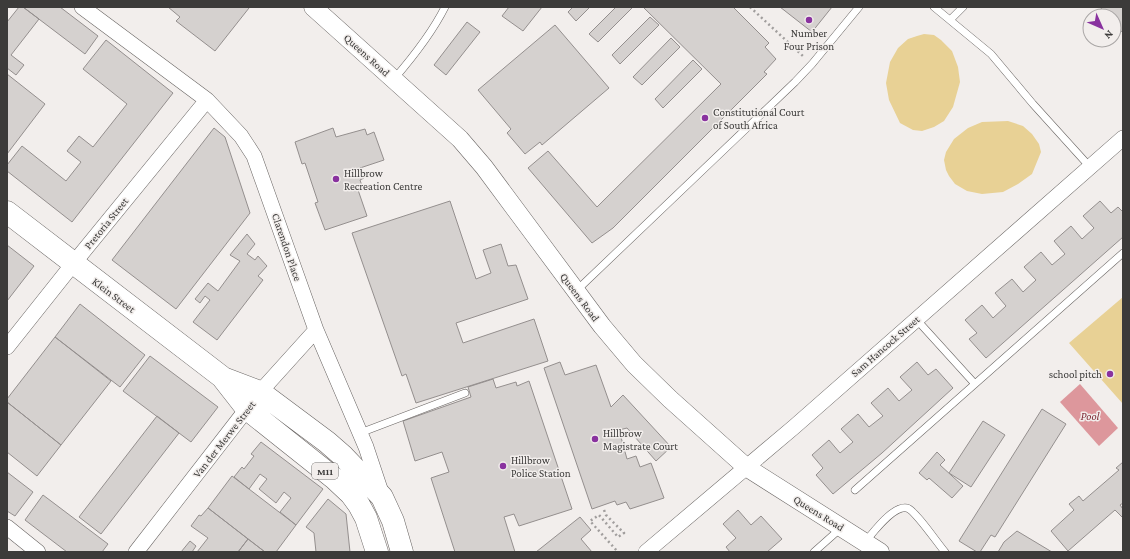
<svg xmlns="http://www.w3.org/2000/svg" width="1130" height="559" font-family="'Crimson Pro',serif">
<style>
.green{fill:#e8d195}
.water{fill:#dd979c}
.building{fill:#d5d1cf;stroke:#948f8e}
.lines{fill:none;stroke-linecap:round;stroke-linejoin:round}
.service-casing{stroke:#696563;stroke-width:8}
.minor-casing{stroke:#696563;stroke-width:16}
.tertiary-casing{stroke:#696563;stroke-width:19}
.primary-casing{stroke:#696563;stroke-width:23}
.path{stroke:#a19e9d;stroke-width:2.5;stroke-dasharray:2 3;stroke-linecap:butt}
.service{stroke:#fff;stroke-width:7}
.minor{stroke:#fff;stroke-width:15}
.tertiary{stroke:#fff;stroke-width:18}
.primary{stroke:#fff;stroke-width:22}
.poi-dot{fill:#89329f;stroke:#f2eeec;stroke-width:1.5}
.labels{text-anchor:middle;stroke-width:3;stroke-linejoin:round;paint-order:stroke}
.shield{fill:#f2eeec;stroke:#73716f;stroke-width:1}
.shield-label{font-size:10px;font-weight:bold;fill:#3c3b3a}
.poi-label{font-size:11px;fill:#3c3b3a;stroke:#f2eeec;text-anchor:start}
.street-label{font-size:11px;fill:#3c3b3a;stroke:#f2eeec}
.water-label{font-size:12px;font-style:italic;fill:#802d39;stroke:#f2eeec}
</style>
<rect width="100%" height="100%" fill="#f2eeec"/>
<path class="green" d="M924 34 934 35 941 40 952 51 958 67 960 82 953 107 944 121 934 127 922 131 913 130 900 123 889 100 886 83 890 62 898 48 908 39 917 36Z
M1008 121 1023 126 1032 134 1039 144 1041 152 1032 174 1018 184 1003 192 982 194 967 191 955 184 949 176 946 170 944 160 946 152 954 139 968 128 982 122Z
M1123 297V404L1069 343Z"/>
<path class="water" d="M1080 384 1118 428 1099 446 1060 402Z"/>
<path class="building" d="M19 7H23L39 19 11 55 24 65 16 75 7 68V22Z
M23 7H60L98 36 85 54Z
M168 7H248L249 8 215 51 176 21 180 17Z
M509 7H542L523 31 502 16Z
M573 7H590L576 21 568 12Z
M616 7H633L598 42 589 34Z
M643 7H733L769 43 765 47 776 59 764 72 767 74 613 228 592 243 528 168 548 151 597 207 721 84Z
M780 7H832L812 32Z
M1103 7H1123V30L1114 38V16H1093Z
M650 17 659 25 620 64 612 55Z
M467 22 480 32 446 75 434 65Z
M555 25 609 88 542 145 540 142 525 154 507 133 511 129 478 90Z
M671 38 680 47 642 85 633 77Z
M106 40 173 93 72 222 7 171V165L22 146 66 181 81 162 67 151 79 136 93 147 127 104 83 69Z
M693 60 702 69 663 108 655 99Z
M7 74 45 104 7 154Z
M214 128 225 137 250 213 176 309 112 260Z
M333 128 336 137 365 129 367 135 374 132 384 160 360 168 364 178 360 180 362 186 357 187 367 216 325 230 315 203 318 202 305 163 302 164 295 142Z
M450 201 476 279 491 273 483 250 501 244 508 266 516 265 528 299 456 323 463 343 534 319 548 361 416 403 406 374 402 376 352 233Z
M1100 201 1111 213 1118 207 1123 212V237L986 358 969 339 977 333 965 320 982 305 993 318 1006 306 995 293 1012 279 1023 292 1036 280 1024 267 1041 252 1052 265 1065 254 1054 241 1071 226 1082 239 1094 228 1083 216Z
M247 234 255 244 247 254 255 260 258 256 267 266 258 276 263 280 217 340 193 322 210 300 205 296 200 303 195 299 208 283 218 291 240 261 230 255Z
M7 245 34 266 7 301Z
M80 304 145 355 120 387 55 337Z
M55 337 111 381 61 445 7 402V399Z
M150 356 218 407 191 442 123 391Z
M560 362 565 375 596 365 611 407 623 395 671 447 656 461 627 428 619 430 627 459 636 456 640 467 651 463 664 498 630 509 626 502 617 505 615 501 592 509 544 368Z
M917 362 928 375 936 369 953 388 882 453 833 494 816 475 823 468 812 455 829 440 840 453 853 442 841 429 858 414 869 427 883 416 871 403 888 388 899 401 912 390 900 377Z
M493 379 496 388 516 382 517 386 529 381 572 509 519 526 514 514 504 517 515 552H455L431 478 449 472 442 452 415 461 403 421 471 397 468 387Z
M7 402 61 445 37 476 7 452Z
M1042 409 1066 424 995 537 991 535 980 552H977L959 541Z
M157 416 179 433 101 534 79 517Z
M983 421 1005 435 971 487 949 473Z
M261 442 323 489 296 525 280 512 291 498 284 492 276 503 259 489 267 479 260 474 249 489 234 477 242 467 244 469 254 456 251 454Z
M937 452 945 460 940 465 963 486 952 498 929 478 927 480 919 473Z
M1123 462V503L1120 505 1123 509V518L1115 510 1068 551 1051 531 1074 510 1069 504 1079 496 1083 501 1119 470 1116 468Z
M7 472 33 492 15 516 7 511Z
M232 476 296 525 276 552H265L208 508Z
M43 495 108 544 102 552H67L25 520Z
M328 499 346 514 350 552H316L314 533 306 527Z
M208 508 248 539 238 552H197L208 538 191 526 199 515 201 516Z
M738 510 751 525 761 516 782 539 767 552H730L726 547 736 538 723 524Z
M580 517 591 530 581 539 592 552H536Z
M1017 531 1052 552H998L1004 542Z
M248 539 265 552H238Z
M190 541 196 546 192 552H181Z"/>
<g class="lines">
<g class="service-casing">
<path id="service" d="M934 7 991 54 1033 104 1090 167
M950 20 963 7
M394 79C413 57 432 33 445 7
M576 291 795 82 812 64 859 7
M916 319 975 384
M360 433 465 393
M855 490 1123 253
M865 542C873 533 893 505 907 508 915 510 938 544 945 552
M814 552 841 528"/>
</g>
<g class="minor-casing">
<path id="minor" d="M82 7 207 100 241 136 254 156 316 330 366 447 381 492
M7 347 73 264 207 100
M7 527 38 552
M136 552 260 392 316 330
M646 552 794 427 1123 138"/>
</g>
<g class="tertiary-casing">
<path id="tertiary" d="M313 7 460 139 484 167 602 326 634 364 670 399 746 467 880 552"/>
</g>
<g class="primary-casing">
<path id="primary" d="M7 212 222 377 247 409 335 479 351 494 359 505 366 518 377 552
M223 378 260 392 327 442 343 456 382 497 393 521 402 552"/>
</g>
<path class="path" d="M750 7 804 57
M604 510 606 515 624 533 618 537 599 515 590 521 618 552"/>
<use href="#service" class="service"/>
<use href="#minor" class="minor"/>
<use href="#tertiary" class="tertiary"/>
<use href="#primary" class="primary"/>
</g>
<g class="poi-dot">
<circle cx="809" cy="20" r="4"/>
<circle cx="705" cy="118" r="4"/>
<circle cx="336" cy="179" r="4"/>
<circle cx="1110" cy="374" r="4"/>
<circle cx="595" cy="439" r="4"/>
<circle cx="503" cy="466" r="4"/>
</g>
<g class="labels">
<rect class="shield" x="312" y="463" width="26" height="16" rx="3"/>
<g class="shield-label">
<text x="325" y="475">M11</text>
</g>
<g class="poi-label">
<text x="809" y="37" text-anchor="middle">Number<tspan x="809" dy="13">Four Prison</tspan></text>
<text x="713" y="116">Constitutional Court<tspan x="713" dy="13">of South Africa</tspan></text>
<text x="344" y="177">Hillbrow<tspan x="344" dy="13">Recreation Centre</tspan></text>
<text x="1102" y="378" text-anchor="end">school pitch</text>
<text x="603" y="437">Hillbrow<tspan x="603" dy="13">Magistrate Court</tspan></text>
<text x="511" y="464">Hillbrow<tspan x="511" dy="13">Police Station</tspan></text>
</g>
<g class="street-label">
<text transform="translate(367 55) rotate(42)" y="4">Queens Road</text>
<text transform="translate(106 223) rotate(-51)" y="4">Pretoria Street</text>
<text transform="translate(287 247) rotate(71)" y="4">Clarendon Place</text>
<text transform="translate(114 295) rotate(37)" y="4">Klein Street</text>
<text transform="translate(580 297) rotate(53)" y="4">Queens Road</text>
<text transform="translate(885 346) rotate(-41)" y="4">Sam Hancock Street</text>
<text transform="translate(224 439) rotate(-52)" y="4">Van der Merwe Street</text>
<text transform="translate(819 513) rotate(32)" y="4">Queens Road</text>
</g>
<g class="water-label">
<text x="1090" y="420">Pool</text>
</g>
</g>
<rect width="1130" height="559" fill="none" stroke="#3c3b3a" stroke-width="16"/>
<g transform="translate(1102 28) rotate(135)"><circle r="19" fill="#f2eeec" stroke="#a9a6a5"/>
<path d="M0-3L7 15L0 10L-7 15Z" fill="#89329f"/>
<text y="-6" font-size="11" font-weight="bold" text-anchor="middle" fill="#3c3b3a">N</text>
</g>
</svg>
